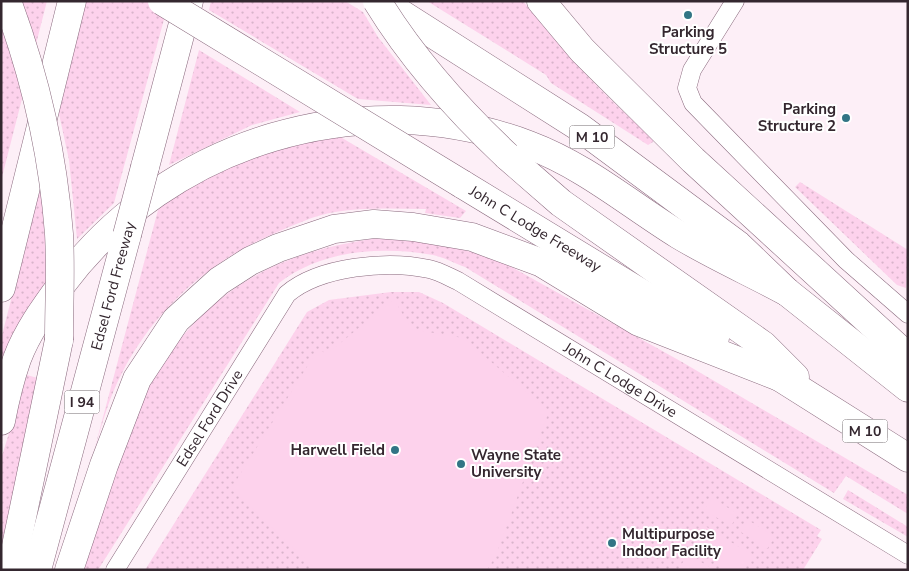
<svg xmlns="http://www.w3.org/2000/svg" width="909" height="571" font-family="'Nunito Sans',sans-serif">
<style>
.grass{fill:url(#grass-dots)}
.garden{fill:#fdd2ec}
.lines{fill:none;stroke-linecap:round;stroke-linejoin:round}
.street-casing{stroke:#89697d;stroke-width:19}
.highway-casing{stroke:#89697d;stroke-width:29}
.street{stroke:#fff;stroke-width:18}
.highway{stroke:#fff;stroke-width:28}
.highway-bridge-casing{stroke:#89697d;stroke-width:29;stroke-linecap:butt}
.highway-bridge{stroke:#fff;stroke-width:28}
.poi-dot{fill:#327585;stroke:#fff;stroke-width:2}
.labels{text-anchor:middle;stroke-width:4;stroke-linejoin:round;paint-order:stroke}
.shield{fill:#fff;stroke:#71686d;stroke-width:1}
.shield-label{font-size:14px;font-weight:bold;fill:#34272f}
.poi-label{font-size:15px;font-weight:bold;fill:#34272f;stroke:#fff;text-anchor:end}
.street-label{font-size:15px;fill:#34272f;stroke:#fff}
</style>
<defs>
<pattern id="grass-dots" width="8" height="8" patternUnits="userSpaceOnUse" patternTransform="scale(1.25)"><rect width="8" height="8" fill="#fdd2ec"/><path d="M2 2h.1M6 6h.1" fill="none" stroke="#d9b4cb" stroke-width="1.8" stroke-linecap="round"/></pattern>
</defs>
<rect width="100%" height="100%" fill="#fdeff7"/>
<path class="grass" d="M1 1H47L1 181Z
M83 1H169L114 203 77 239 69 160 56 100Z
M211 1H345L363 12 378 37 431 105 358 99 209 10Z
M427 1H523C562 50 604 97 653 138V142L648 145 551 83 546 75Z
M199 50 300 112 252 125 169 165Z
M337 135 466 211 460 218 425 213 426 209C395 209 365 207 335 212 315 215 294 225 275 233 210 260 154 310 122 373 109 397 102 425 94 451L158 210C187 186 230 163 266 151 289 144 314 140 337 135Z
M800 182 908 250 906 288 897 285 795 187Z
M41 183 48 282 1 369V339Z
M379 238C424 241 466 247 508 265L682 362 908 495V514L846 476 834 493 465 267C454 263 443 257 433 255 381 246 321 250 279 283L98 570H83C104 507 123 431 153 374 160 361 172 349 181 338 235 274 298 249 379 238Z
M391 292H419L443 303 821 530 817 536 822 539 803 570H145L307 312 329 300Z
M27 375 41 379 1 570V459Z
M848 490 908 527V537L843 499Z"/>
<path class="garden" d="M394 299 411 329 463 338 549 411 496 555 487 570H317L231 489 318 349 327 354Z
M712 498 738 514 731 526 704 510Z
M748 520 775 537 767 549 741 532Z
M705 526 752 555 743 570H728L692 547Z
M688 554 714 570H678Z"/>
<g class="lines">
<g class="street-casing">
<g id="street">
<path d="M735 1 692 70 687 88 693 103 846 260 908 314"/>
<path id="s1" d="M115 570 287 294C320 266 388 260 429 269 439 271 449 277 458 281L908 555"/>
</g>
</g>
<g class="highway-casing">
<g id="highway">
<path d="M381 1 579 127 738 245 787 292 908 388"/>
<path d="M541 1 582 50 693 160 908 357"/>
<path d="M507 156 561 203 763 345 795 377"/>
<path d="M145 167 189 1"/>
<path id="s2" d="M462 184 715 338"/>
<path d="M1 288 72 1"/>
<path d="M767 369 908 458"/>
<path d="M1 421C5 400 10 379 17 359 27 332 45 307 62 284 168 141 362 82 529 145 585 166 629 204 679 235 714 256 752 273 787 292"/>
<path d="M11 570 59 340"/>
<path d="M37 570 127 235"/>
<path d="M69 570 104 465 137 379 176 320 219 281 250 261 278 248 334 229 374 224 413 227 472 237 542 263 639 322 782 378"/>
</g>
</g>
<use href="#street" class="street"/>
<use href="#highway" class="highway"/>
<g class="highway-bridge-casing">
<path id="highway-bridge" d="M7 1C35 76 53 154 59 234 61 269 59 305 59 340
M162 1 462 184
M377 1C413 60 457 109 507 156
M127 235 145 167"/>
</g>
<use href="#highway-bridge" class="highway-bridge"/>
</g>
<g class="poi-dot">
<circle cx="688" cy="15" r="5"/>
<circle cx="846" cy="118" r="5"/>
<circle cx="395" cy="450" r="5"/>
<circle cx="461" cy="464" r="5"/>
<circle cx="612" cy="543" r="5"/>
</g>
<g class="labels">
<g class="shield">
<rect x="569.5" y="125.5" width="45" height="23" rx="4"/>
<rect x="64.5" y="390.5" width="35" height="23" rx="4"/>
<rect x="842.5" y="419.5" width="45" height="23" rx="4"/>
</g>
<g class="shield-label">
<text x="592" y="142">M 10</text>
<text x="82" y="407">I 94</text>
<text x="865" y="436">M 10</text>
</g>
<g class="poi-label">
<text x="688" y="37" text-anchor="middle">Parking<tspan x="688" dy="17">Structure 5</tspan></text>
<text x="836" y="114">Parking<tspan x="836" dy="17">Structure 2</tspan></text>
<text x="385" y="455">Harwell Field</text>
<text x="471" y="460" text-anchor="start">Wayne State<tspan x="471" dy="17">University</tspan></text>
<text x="622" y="539" text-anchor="start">Multipurpose<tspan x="622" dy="17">Indoor Facility</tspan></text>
</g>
<g class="street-label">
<text dy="5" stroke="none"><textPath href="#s2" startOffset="86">John C Lodge Freeway</textPath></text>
<text transform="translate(113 286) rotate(-75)" y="5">Edsel Ford Freeway</text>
<text dy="5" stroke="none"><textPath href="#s1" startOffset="695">John C Lodge Drive</textPath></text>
<text dy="5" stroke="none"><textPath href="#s1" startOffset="179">Edsel Ford Drive</textPath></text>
</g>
</g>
<rect width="909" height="571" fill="none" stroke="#34272f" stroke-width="5"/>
</svg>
